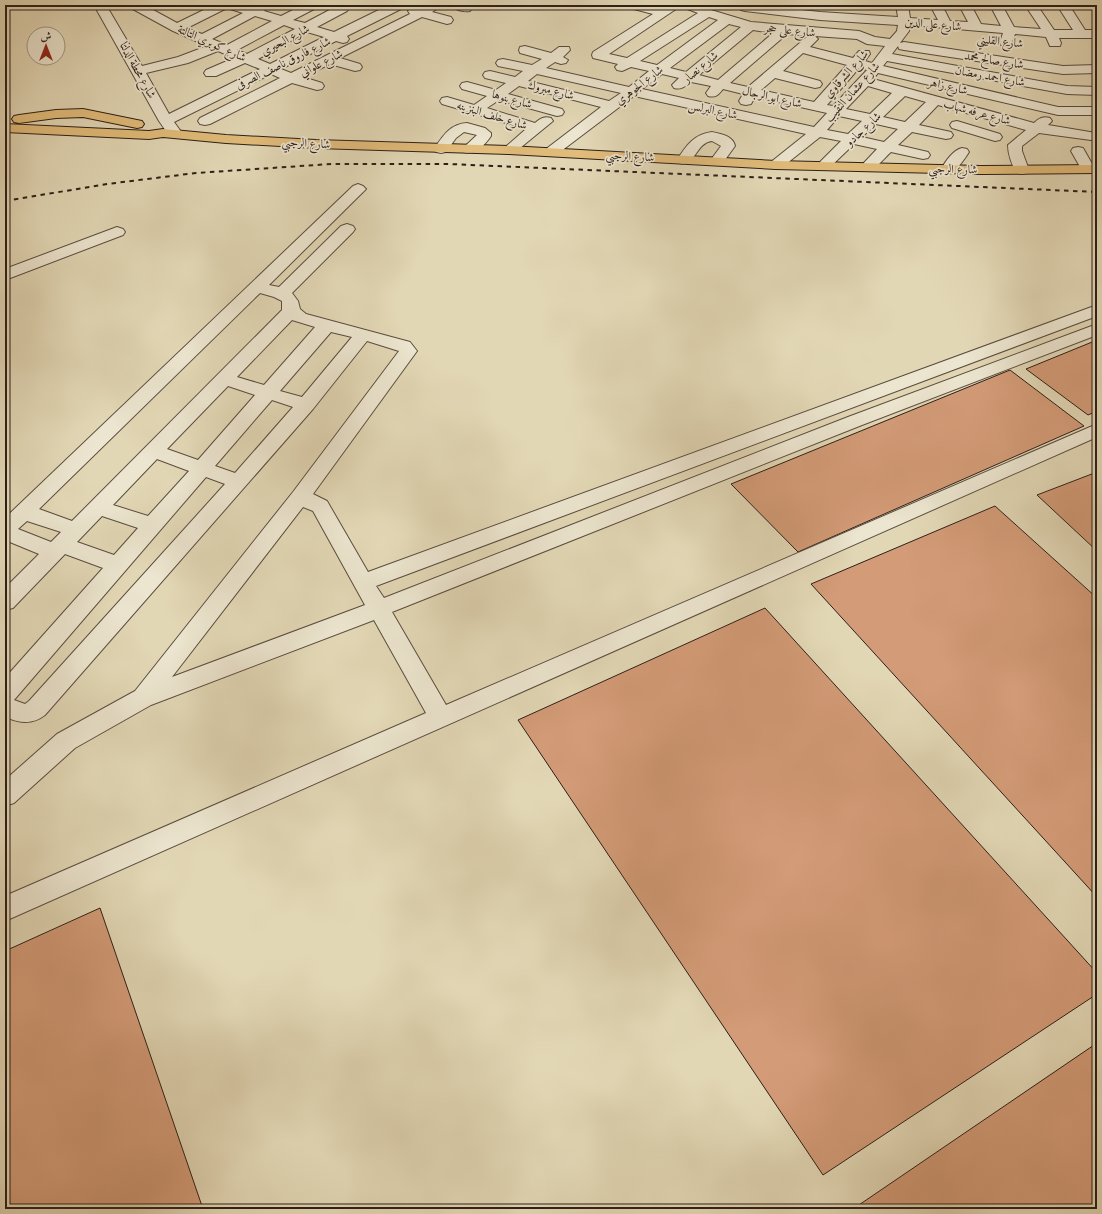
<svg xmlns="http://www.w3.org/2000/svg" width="1102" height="1214" font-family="'Sorts Mill Goudy',Amiri,serif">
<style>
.building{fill:#d39b77;stroke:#2c1f19}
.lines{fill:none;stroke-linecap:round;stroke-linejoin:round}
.minor-casing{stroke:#5a4d40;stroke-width:2}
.major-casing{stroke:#2c1f19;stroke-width:2}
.minor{fill:#ece5cf;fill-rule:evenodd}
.major{fill:#e1bc7a;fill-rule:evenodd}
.rail{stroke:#2c1f19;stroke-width:2;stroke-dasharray:4.5 4.5;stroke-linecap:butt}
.labels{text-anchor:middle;stroke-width:3.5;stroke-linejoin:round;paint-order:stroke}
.far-street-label{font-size:12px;fill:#2c1f19;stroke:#ece5cf}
</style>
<rect width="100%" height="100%" fill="#e2d7b5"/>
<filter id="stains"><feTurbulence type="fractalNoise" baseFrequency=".005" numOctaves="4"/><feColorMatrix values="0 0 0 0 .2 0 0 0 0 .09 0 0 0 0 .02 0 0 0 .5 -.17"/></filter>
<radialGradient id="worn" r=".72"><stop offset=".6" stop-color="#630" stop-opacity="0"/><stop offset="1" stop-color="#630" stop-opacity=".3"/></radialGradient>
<path class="building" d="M1097 340V411L1088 415 1026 369Z
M1010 370 1084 426 798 552 731 484Z
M1097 472V551L1037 495Z
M995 506 1097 598V897L811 584Z
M765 608 1097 973V994L823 1175 518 720Z
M100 908 203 1209H11L5 1183V951Z
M1097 1043V1209H853Z"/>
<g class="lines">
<g class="minor-casing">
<path id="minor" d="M94 5H106L142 66 178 57 207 46 173 31 131 8 129 5H144L177 23 214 5H244L252 8 258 5H264L267 8 264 11 281 16 303 5H318L316 8 293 20 305 23 339 5H347L349 8 347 11 317 27 334 32 389 5H405L403 8 347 36 349 39 347 42 343 43 336 41 281 69 291 73 410 14 408 11 410 8 414 7 420 9 428 5H443L432 12 451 17 453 20 451 23 447 24 422 17 340 58 360 64 362 67 360 70 355 71 330 64 303 77 322 83 324 86 322 89 317 90 292 83 210 124 205 125 200 124 198 121 200 118 280 78 271 74 174 122 182 133 180 136C169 139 165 129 159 121ZM227 8 243 13 202 34 187 28ZM255 16 272 21 227 45 212 39ZM284 25 295 29 247 54 237 50ZM307 32 324 37 270 64 258 59ZM218 51 234 58 206 70 204 73 206 76H216L245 63 260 69 169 114 146 73 188 63Z
M450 5H469L472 8 470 11C464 12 454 10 450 5Z
M628 5H648L662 9 668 5H682L609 54 627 58 698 13 685 8 683 5H699L711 10 751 22 859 31 875 37 890 39 897 31 898 25 820 20 745 11 741 10 739 7 740 5H756L820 12 898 17 896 5H908L910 18 938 20 930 5H942L950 21 968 22 959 5H971L981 24 1001 26 990 5H1002L1014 27 1041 29 1025 5H1037L1054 30H1073L1057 5H1069L1085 30H1097V38H1059L1061 43 1060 46H1050L1046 37 1015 34 1011 45H1001L1000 42 1003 33 910 25 909 31 900 43 904 42 1063 66 1097 65V73L1063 74 904 50 899 49 898 46 892 54 1067 86 1097 87V95L1067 94 887 61 883 66 1058 107H1097V115H1058L878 73 873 79 1034 123C1039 118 1043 116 1050 118L1052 121 1048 125 1096 133 1097 138 1091 140 1039 133 1022 146V151L1029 170 1027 173 1022 174 1017 173C1012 166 1008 154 1008 145L1026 130 938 105 919 125 951 132 953 135 951 138 946 139 912 132 898 145 928 152 930 155 928 158 923 159 891 152C882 160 874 173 862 170L860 167 877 149 854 144 828 169 823 170 818 169 816 166 841 141 820 137 781 168 776 169 771 168 769 165 771 162 806 134 634 96 556 155 551 156 546 155 544 152 546 149 601 107 519 86 508 94 562 109 564 112 562 115 557 116 499 100 487 108 535 123C541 118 544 116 551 118L553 121 514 153 509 154 504 153 502 150 526 129 442 104 440 101 442 98 447 97 474 105 487 96 462 89 460 86 462 83 467 82 496 90 506 83 485 78 483 75 485 72 490 71 515 77 523 71 498 66 496 63 498 60 503 59 532 65 542 59 520 53 519 50 520 47 525 46 551 53 559 47H569L570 50 563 57 568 60 566 63 561 64 555 62 546 68 629 87 649 71 631 67 622 71 617 70 615 67 618 64 593 58 592 55 593 52 653 14 630 8ZM709 17 718 20 657 65 640 61ZM729 24 741 27 686 72 670 68ZM753 30 773 33 718 80 699 75ZM787 34 811 36H808L748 87 730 83ZM815 36 857 39 867 44 885 46 872 63 865 61 870 54 869 51H859L853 58 810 47 818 39ZM803 53 847 65 814 102 761 90 775 78 815 88 820 87 822 84 820 81 783 71ZM859 68 867 70 833 106 827 105ZM537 74 621 93 609 101 528 81ZM662 74 679 78 672 85 674 88C682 90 685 86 691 82L711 86 706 93 708 96C716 98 718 95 723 89L743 94 739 101 741 104 746 105 751 104 755 97 827 113 814 127 642 89ZM868 86 892 93 870 114 846 109ZM905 96 926 102 905 122 883 117ZM839 116 862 121 848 134 827 130ZM876 124 898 129 884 142 862 137Z
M1089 5H1097V12L1093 11Z
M957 121 1000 134 1002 137 1000 140 995 141 952 128 950 125 952 122Z
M467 123 485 128 491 133V136C485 145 475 155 464 152L462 149 477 135 464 132 456 138 446 152 441 153 436 152 434 149C443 136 450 124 467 123Z
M712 132C722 134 733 136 735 146L722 164 717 165 712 164 710 161 721 146 712 141C695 143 696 167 679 163L677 160C686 146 694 134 712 132Z
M1078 147 1083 148 1095 169 1093 172 1088 173 1083 172 1071 151 1073 148Z
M962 148 967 149 969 152C963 161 955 175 943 172L941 169C946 161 953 150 962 148Z
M358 184 363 186 366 189 363 192 269 285 279 287 341 226 347 224 353 226 355 229 353 232 292 293 298 301 300 309 306 314 410 342 417 351 313 494 327 501 368 572 1097 305V316L376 586 384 598 848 417 1097 324V335L862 425 392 612 446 705 1097 424V437L5 921V896L426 713 374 620 151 705 75 748 14 803 5 806V780L57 734 135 691 293 492 399 351 367 341 313 409 45 715C32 725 20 723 5 717V678L103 568 65 554 13 608 5 610V588L39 554 5 540V518L353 186ZM260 293 274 297 282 301V310L72 521 39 509ZM292 320 315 327 264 385 237 377ZM331 332 352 337 302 397 280 391ZM228 386 255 395 198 460 167 449ZM272 400 293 407 235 473 215 466ZM157 459 189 471 148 516 113 505ZM206 477 225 484 29 701 25 704 14 700ZM303 507 313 511 365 605 172 677ZM102 516 138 528 114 555 77 542ZM27 521 61 532 51 542 18 529Z
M117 227 123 229 125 232 123 235 5 280V269Z"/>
</g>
<g class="major-casing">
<path id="major" d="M83 109 142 121 144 124 142 127 137 128 83 117 56 118 19 123 14 122 12 119 14 116 19 115 56 110Z
M5 124 149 131 163 129 226 135 316 140 509 146 776 161 981 166 1097 165V173L981 174 776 169 509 154 316 148 226 143 163 137 149 139 5 132Z"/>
</g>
<use href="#minor" class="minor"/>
<use href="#major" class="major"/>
<path class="rail" d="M5 201 107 184 196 173 331 164H449L1097 192"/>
</g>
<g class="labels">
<g class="far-street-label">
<text transform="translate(933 24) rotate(5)" y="4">شارع على الدين</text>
<text transform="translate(790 30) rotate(6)" y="4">شارع على حجر</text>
<text transform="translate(285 40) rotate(-28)" y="4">شارع البحيري</text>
<text transform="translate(1000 41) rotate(6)" y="4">شارع القليني</text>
<text transform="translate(212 43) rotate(24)" y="4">شارع كوبري التالتة</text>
<text transform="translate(994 60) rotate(9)" y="4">شارع صالح محمد</text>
<text transform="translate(283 63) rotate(-26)" y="4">شارع فاروق ناصف الصرفى</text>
<text transform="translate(321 63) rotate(-27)" y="4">شارع علواني</text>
<text transform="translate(700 67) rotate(-40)" y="4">شارع نصار</text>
<text transform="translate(138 70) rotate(61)" y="4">شارع محطة الدلتا</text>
<text transform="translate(846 74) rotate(-48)" y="4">شارع الشرقاوي</text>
<text transform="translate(990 76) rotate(10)" y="4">شارع احمد رمضان</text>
<text transform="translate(639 85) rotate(-37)" y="4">شارع الجوهري</text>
<text transform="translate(948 86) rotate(13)" y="4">شارع زاهر</text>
<text transform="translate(551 90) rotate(14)" y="4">شارع مبروك</text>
<text transform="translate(852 92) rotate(-48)" y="4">شارع عثمان النقيب</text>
<text transform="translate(772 97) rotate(13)" y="4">شارع ابو الرجال</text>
<text transform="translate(512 99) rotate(16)" y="4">شارع بنوها</text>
<text transform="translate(713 110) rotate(12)" y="4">شارع البرلس</text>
<text transform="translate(977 112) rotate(15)" y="4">شارع عرفه شهاب</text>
<text transform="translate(492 115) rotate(17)" y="4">شارع خلف البنزينه</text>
<text transform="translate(863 129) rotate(-43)" y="4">شارع جادو</text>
<text transform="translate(306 143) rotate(3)" y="4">شارع الرجبي</text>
<text transform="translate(630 156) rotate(3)" y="4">شارع الرجبي</text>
<text transform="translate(953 169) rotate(1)" y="4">شارع الرجبي</text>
</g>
</g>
<rect width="1102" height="1214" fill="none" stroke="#e2d7b5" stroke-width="20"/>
<rect x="6" y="6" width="1090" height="1202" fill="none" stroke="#2c1f19" stroke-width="2"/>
<rect x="10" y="10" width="1082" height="1194" fill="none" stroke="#2c1f19"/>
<g transform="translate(46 46)"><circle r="19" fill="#ece5cf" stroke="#9f9686"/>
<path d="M0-3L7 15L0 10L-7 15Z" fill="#8f2418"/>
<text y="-6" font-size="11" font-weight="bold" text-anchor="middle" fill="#2c1f19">ش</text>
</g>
<rect width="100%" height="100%" filter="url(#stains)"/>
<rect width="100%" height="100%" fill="url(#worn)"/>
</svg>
